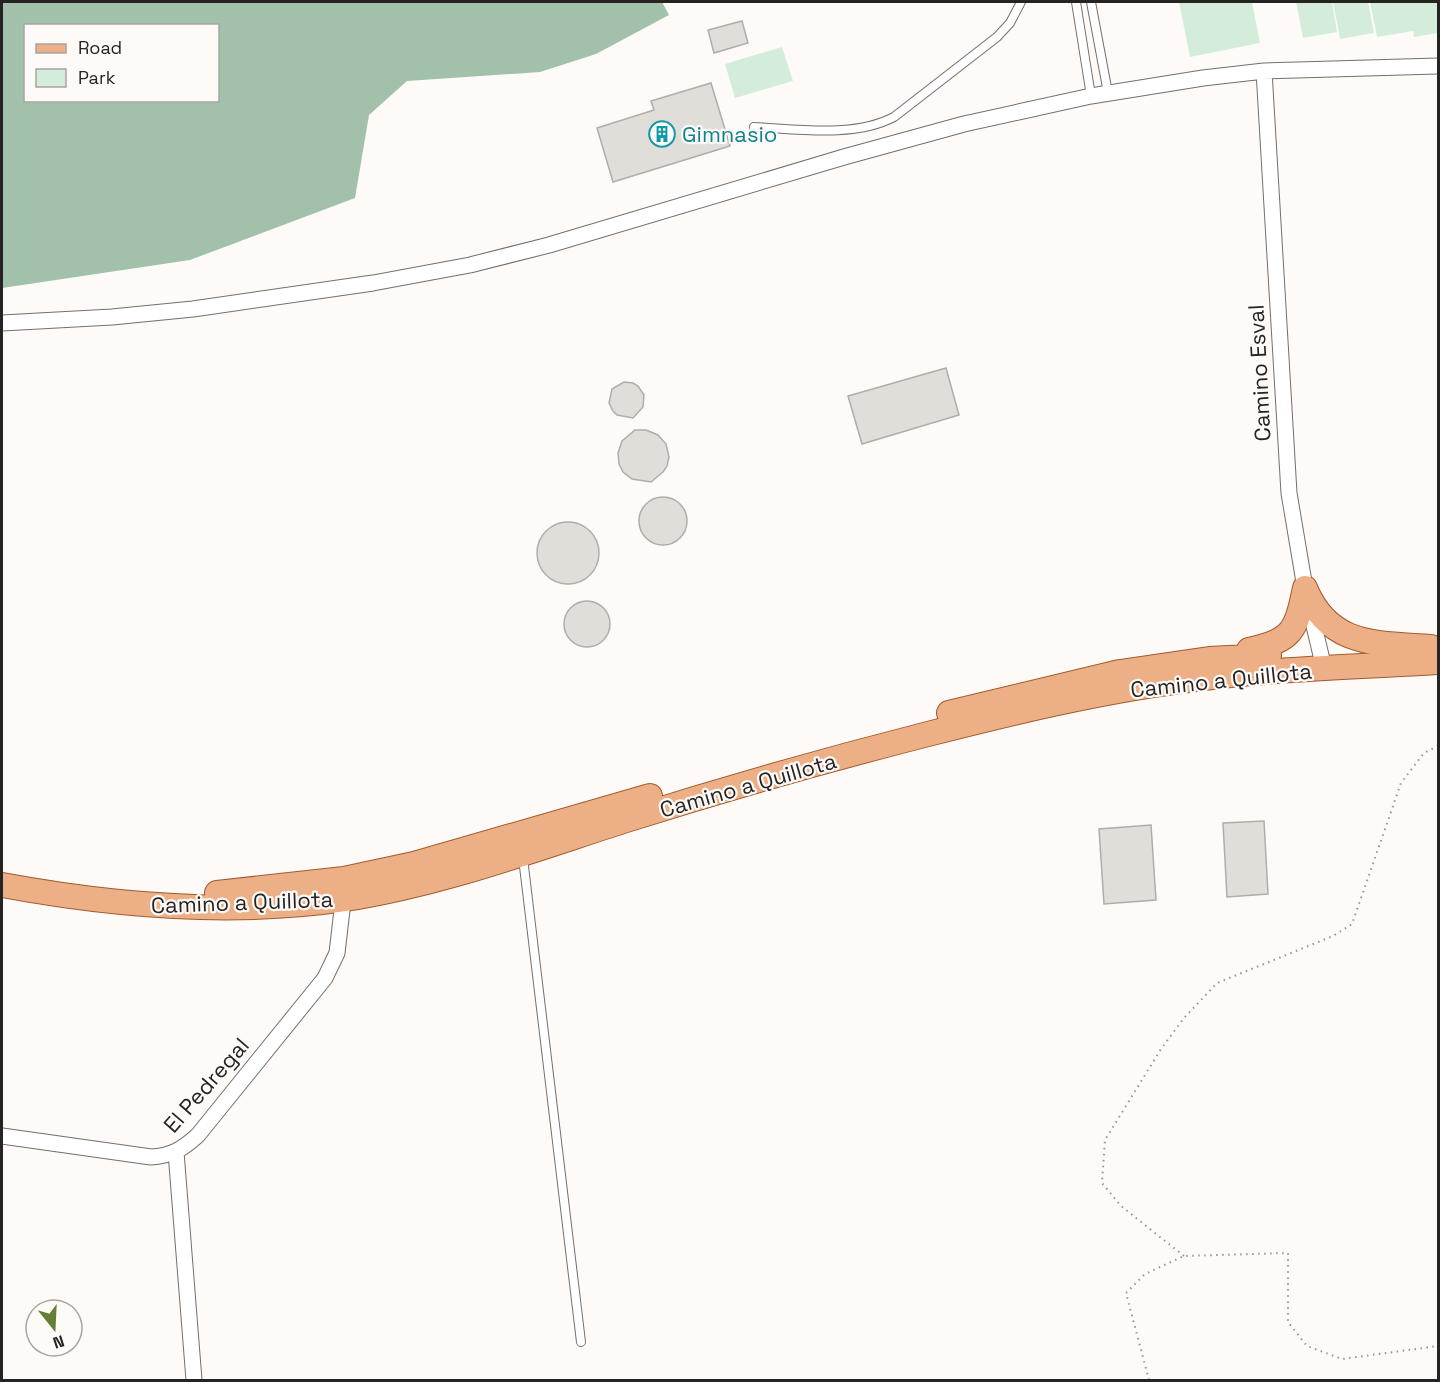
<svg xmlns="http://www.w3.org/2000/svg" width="1440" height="1382" font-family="'Space Grotesk',sans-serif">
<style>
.green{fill:#d4eddb}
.forest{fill:#a2c1ab;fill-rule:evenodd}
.building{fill:#e1deda;stroke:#afaca9;stroke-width:1.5}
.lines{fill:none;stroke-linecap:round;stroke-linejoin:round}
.service-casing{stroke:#736f6d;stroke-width:10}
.minor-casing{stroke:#736f6d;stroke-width:17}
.primary-casing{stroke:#a05b2d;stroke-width:26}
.path{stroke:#969392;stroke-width:2;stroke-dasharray:1.5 4.5;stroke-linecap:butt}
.service{stroke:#fff;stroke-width:8}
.minor{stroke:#fff;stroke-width:15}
.primary{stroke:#edaf85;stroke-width:24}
.labels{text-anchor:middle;stroke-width:4.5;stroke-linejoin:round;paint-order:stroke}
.culture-label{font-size:22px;fill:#0d838f;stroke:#fefaf8;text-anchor:start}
.street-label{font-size:22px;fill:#262423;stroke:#fefaf8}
</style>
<rect width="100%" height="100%" fill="#fefaf8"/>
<path class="green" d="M1179 2H1252L1260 43 1190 57Z
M1296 2H1332L1337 32 1303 38Z
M1333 2H1368L1374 33 1340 39Z
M1370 2H1438V33L1414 37 1413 31 1377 37Z
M782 47 793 81 735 98 725 64Z"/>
<path class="forest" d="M2 2H662L669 15 596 54 540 72 407 81 369 115 355 198 190 260 2 288ZM26 26H218V100H26Z"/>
<path class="building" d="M742 21 748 43 714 53 708 30Z
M711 83 730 146 613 182 597 128 654 110 651 101Z
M946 368 959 415 862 444 848 396Z
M624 382 633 383 638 386 644 395 643 407 633 418 617 415 613 411 609 403 612 389Z
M635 430H646L658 435 666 444 669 457 667 466 663 472 651 482 632 479 623 472 619 464 618 453 622 441Z
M639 521a24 24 0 1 1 48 0a24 24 0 1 1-48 0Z
M537 553a31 31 0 1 1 62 0a31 31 0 1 1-62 0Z
M564 624a23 23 0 1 1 46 0a23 23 0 1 1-46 0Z
M1264 821 1268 894 1227 897 1223 823Z
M1151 825 1156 900 1104 904 1099 829Z"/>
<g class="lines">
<g class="service-casing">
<path id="service" d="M1076 2 1091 96
M1091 2 1108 93
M754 127C797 129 854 138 894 117L997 37 1010 23 1021 2
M523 858 581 1342"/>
</g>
<g class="minor-casing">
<path id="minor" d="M1264 71 1289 493 1305 588 1324 668
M2 323 112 317 193 309 373 283 470 265 549 245 844 157 964 124 1091 96 1203 78 1264 71 1438 66
M2 1136 151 1157C171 1156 183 1149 198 1135L325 978 337 953 344 893
M176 1152 194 1380"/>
</g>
<g class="primary-casing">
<path id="primary" d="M1305 588C1329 647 1376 643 1431 647
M1249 650C1293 640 1296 631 1305 588
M949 713 1120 672 1209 659 1269 656
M2 885C115 906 232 916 346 899 441 884 533 850 623 821 724 789 826 760 928 734 1011 713 1096 692 1181 681 1266 669 1353 667 1438 662
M217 893 344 879 414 864 650 796"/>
</g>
<path class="path" d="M1184 1256 1121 1206 1102 1183 1105 1140 1161 1049 1184 1018 1217 983 1333 936 1352 924 1401 783 1424 753 1438 746
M1149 1380 1126 1293 1145 1274 1184 1256 1288 1253V1322L1307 1346 1342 1359 1438 1346"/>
<use href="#service" class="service"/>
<use href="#minor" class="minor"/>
<use href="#primary" class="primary"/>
</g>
<defs>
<g id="building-ring" transform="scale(1.35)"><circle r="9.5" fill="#fefaf8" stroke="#0f9aa8" stroke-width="1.5"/><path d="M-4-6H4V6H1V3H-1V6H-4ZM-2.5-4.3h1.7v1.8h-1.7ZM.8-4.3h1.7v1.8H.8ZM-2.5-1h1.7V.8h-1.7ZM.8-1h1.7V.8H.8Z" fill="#0f9aa8"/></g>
</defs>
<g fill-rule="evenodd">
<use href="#building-ring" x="662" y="134"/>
</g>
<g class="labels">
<g class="culture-label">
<text x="682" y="142">Gimnasio</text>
</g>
<g class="street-label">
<text transform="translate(1259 373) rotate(-93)" y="8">Camino Esval</text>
<text transform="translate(1221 680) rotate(-6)" y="8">Camino a Quillota</text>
<text transform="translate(748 785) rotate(-16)" y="8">Camino a Quillota</text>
<text transform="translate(242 902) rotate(-2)" y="8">Camino a Quillota</text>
<text transform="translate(206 1085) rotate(-49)" y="8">El Pedregal</text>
</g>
</g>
<rect width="1440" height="1382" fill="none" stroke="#262423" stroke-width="6"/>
<rect x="24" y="24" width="195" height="78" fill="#fefaf8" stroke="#a8a4a3" stroke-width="1.5"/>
<rect x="36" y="44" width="30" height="9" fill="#edaf85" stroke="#a8a4a3" stroke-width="1.5"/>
<text x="78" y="54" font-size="18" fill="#262423">Road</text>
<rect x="36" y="69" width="30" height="18" fill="#d4eddb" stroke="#a8a4a3" stroke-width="1.5"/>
<text x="78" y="84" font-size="18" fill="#262423">Park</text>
<g transform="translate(54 1328) rotate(162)"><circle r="28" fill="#fefaf8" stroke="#a8a4a3" stroke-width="1.5"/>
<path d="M0-4.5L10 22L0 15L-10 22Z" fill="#658034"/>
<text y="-9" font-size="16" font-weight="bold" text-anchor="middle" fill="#262423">N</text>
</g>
</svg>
